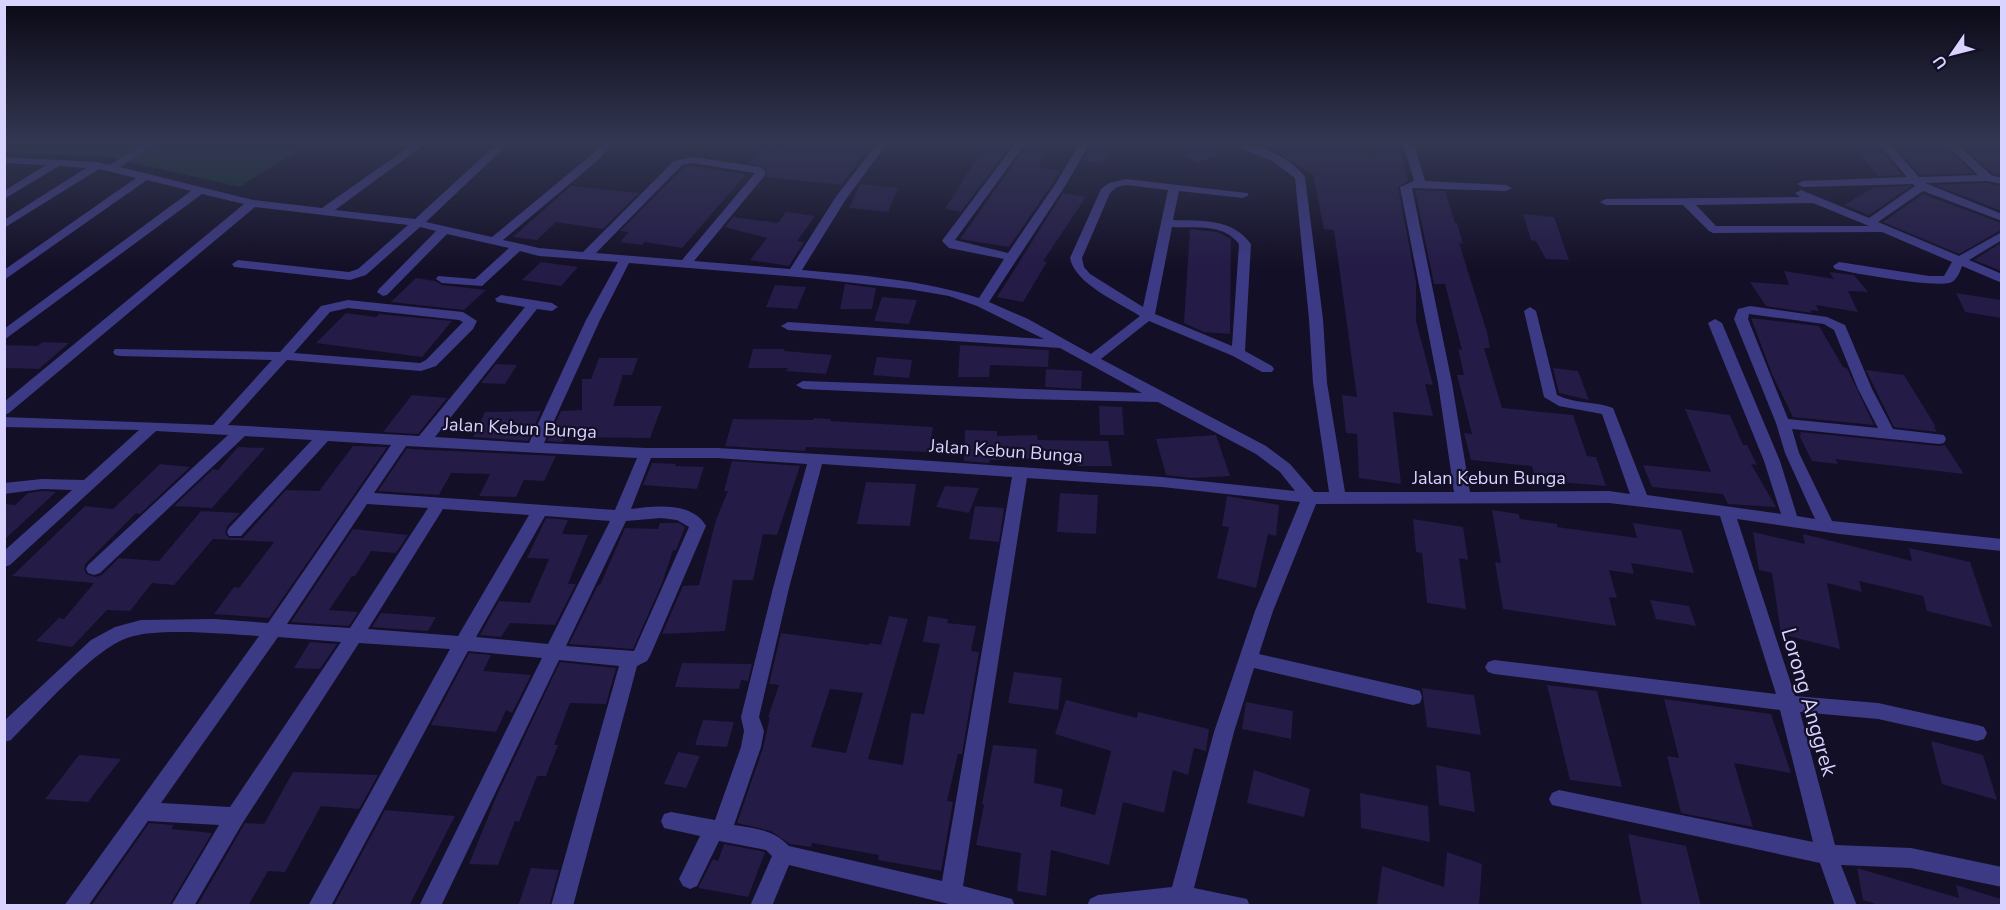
<svg xmlns="http://www.w3.org/2000/svg" width="2006" height="910" font-family="'Nunito Sans',sans-serif">
<style>
.green{fill:#12302f}
.building{fill:#241b47;fill-rule:evenodd}
.lines{fill:none;stroke-linecap:round;stroke-linejoin:round}
.street{fill:#3d3a85;fill-rule:evenodd}
.labels{text-anchor:middle;stroke-width:4.5;stroke-linejoin:round;paint-order:stroke}
.street-label{font-size:18px;fill:#d9d4ff;stroke:#130f26}
.near-street-label{font-size:21px;fill:#d9d4ff;stroke:#130f26}
</style>
<rect width="100%" height="100%" fill="#130f26"/>
<path class="green" d="M5 141H315L239 187 104 156 5 152Z"/>
<path class="building" d="M795 141H858L871 143 842 185 766 177V168L748 163 763 146 788 149Z
M1030 141H1052L1038 167 1061 171 1009 247 960 239Z
M1097 141H1115L1104 164 1083 160 1093 143Z
M1212 141H1221L1234 148 1198 163 1180 153Z
M1258 141H1345L1378 158 1373 141H1397L1408 181 1398 187 1416 282V321L1433 385 1425 384 1433 416 1393 412 1401 484 1359 478 1357 434 1346 433 1342 395 1357 397 1334 230 1324 229 1313 174Z
M1850 141H1874L1902 175 1878 176Z
M1890 141H1941L1973 173 1920 175Z
M1957 141H1987L2001 149V176L1992 173Z
M984 147 1007 150 961 212 945 209Z
M690 166 751 175 746 174 682 248 645 242 642 245 620 242 629 232 620 231 676 175 685 167Z
M1987 183 2001 186V211L1936 185Z
M860 184 898 188 888 212 849 208Z
M571 186 639 193 603 229 556 222 537 240 513 237Z
M1911 186 1869 215 1844 205 1874 187Z
M1415 190 1445 191 1455 223H1457L1463 244 1459 243 1487 332 1490 348H1484L1502 408 1573 415 1587 456 1596 457 1606 486 1536 480 1532 466 1471 460 1464 433 1472 434 1457 375H1464L1458 349 1462 350 1445 284H1434Z
M1063 193 1086 197 1043 261 1047 262 1023 302 997 297Z
M1923 194 2001 223V230L1959 254 1883 222Z
M786 212 815 216 797 241 804 242 789 266 750 260 767 238 725 227 733 217 778 223Z
M1523 214 1554 217 1569 260 1546 259 1536 241 1531 240Z
M1190 229 1217 232 1231 239 1230 334 1204 332 1184 323Z
M2001 243V271L1974 260Z
M541 262 578 267 561 286 522 280Z
M1784 271 1834 279 1829 272 1854 275 1868 292 1848 291 1858 312 1816 305 1819 311 1810 310 1812 313 1766 306 1750 282 1789 285Z
M416 278 435 281 442 285 486 290 464 310 391 302Z
M845 284 876 288 872 309H840Z
M775 285 806 287 797 309 766 307Z
M1956 293 2001 300V318L1965 312Z
M882 297 917 300 909 324 874 321Z
M346 313 376 317 379 314 452 321 422 357 316 343Z
M1751 318 1819 326 1843 367 1847 368 1874 425 1793 417 1772 374Z
M43 342 69 343 39 369 4 368V345L37 346Z
M960 345 1049 350 1048 367 990 365 989 377H958Z
M753 349H785L784 351 832 355 826 374 786 371 788 368H748Z
M877 357 912 360 909 378 873 375Z
M599 358H638L632 375H623L613 406H662L650 438 565 437 563 442 547 441 561 411 582 410V379H591Z
M496 364 517 365 505 384 481 383Z
M1553 368 1578 371 1589 400 1559 393Z
M1046 369 1082 371 1081 389 1045 387Z
M1866 370 1904 375 1936 427H1934L1937 432 1894 427Z
M412 395 447 398 418 434 383 432Z
M1099 406 1122 407 1124 435H1100Z
M1685 409 1730 415 1743 445H1747L1757 465 1751 464 1776 507 1728 504 1723 494 1652 487 1643 465 1711 472Z
M541 411 528 441 473 437 485 412Z
M814 418 831 419 830 421 933 427 929 452 806 447 805 451 725 446 733 419 813 420Z
M965 430 997 431V436L1037 435 1038 440 1108 441 1112 466H1078L1077 461 1048 462V458L990 460 989 463 964 461Z
M1800 432 1939 446 1945 445 1964 474 1835 459 1838 464 1812 461 1799 435H1801Z
M1216 435 1230 476 1192 478 1166 475 1156 439Z
M353 446 387 447 269 618 214 614 234 587 239 588 274 542 213 539 174 585 152 583 130 611 107 610 72 647 36 641 59 618 64 619 94 583 12 576 85 506 113 509 160 464 190 467 140 514 136 513 86 563 84 568 86 574 95 577 102 575 119 558 159 561 201 511 240 513 227 526 225 533 229 538H243L286 490 319 491Z
M238 447 265 448 212 508 174 506 213 469 218 470Z
M407 448 410 449 556 456 544 481 524 480 516 497 479 496 490 474 451 473 439 495 378 491Z
M732 461 800 466 777 535 763 534 753 580H733L725 631 662 634 683 586 699 585 716 520 728 491H724Z
M652 463 676 464 675 466 704 467 697 489 643 485Z
M866 482 916 484 910 526 857 524Z
M945 486 979 488 969 513 936 507Z
M42 491 56 492 4 540V504L15 505 28 493Z
M1060 493 1098 495 1096 534 1057 532Z
M1227 496 1279 505 1276 536 1268 534 1256 588 1217 578 1229 527 1222 526Z
M975 506 1004 508 999 542 969 539Z
M1492 510 1519 514 1520 519 1557 524V527L1637 538 1633 523 1681 530 1694 573 1631 563 1634 574 1609 570 1617 598 1609 597 1616 626 1503 609 1495 562 1501 563Z
M546 518 568 520 562 534 588 535 568 584H576L555 625 510 623 501 637 480 635 499 601 530 603 549 559 527 558Z
M1413 519 1463 527 1468 560 1459 558 1466 609 1427 603 1422 553 1416 552Z
M660 523H679L685 527 676 550H673L662 583 633 649 569 644 598 585H600L625 528 658 529Z
M353 529 408 535 396 553 371 551 355 576H352L329 610 358 612 349 626 291 622Z
M1753 532 1805 544 1803 534 1912 561 1909 548 1970 562 1992 627 1927 611 1923 596 1859 581 1862 592 1827 583 1840 649 1781 634 1772 573 1759 570Z
M1650 600 1689 606 1696 626 1656 619Z
M381 613 436 617 428 631 372 627Z
M889 616 908 619 868 759 903 765 911 713 924 714 940 644 923 642 928 616 948 619 947 623 976 626 971 651 979 652 962 754H958L947 801 953 802 941 871 878 860 879 855 812 843 811 847 790 844 771 831 737 823 763 748 770 717H768L779 685 769 684 781 633 869 645V643L881 645ZM830 689 863 693 846 753 811 747Z
M310 642 337 644 320 669 294 668Z
M469 653 491 655 483 671 531 675 512 713 506 710 496 732 431 725Z
M560 662 616 668 606 704 570 703 554 745H558L546 776H537L519 822 515 821 498 865 469 864 497 795Z
M682 663 752 664 748 681 741 680 739 689 675 687Z
M1014 672 1062 678 1058 710 1008 703Z
M1547 685 1597 691 1622 787 1570 780Z
M1422 688 1474 695 1481 735 1427 727Z
M1664 699 1771 714 1791 773 1734 763 1753 827 1681 813 1667 756 1679 758Z
M1066 700 1137 718 1138 712 1209 729 1206 751 1194 748 1188 775 1173 770 1164 813 1123 802 1109 865 1051 850 1046 896 1017 891 1021 853 976 845 984 805 982 804 993 745 1037 749 1034 783 1063 789 1060 806 1095 815 1111 751 1055 734Z
M1246 702 1293 711 1291 739 1242 729Z
M703 720 734 722 727 747 695 745Z
M1931 741 1983 755 1997 800 1942 784Z
M678 752 700 756 686 788 664 784Z
M79 755 121 759 88 802 45 799Z
M1436 765 1470 772 1475 812 1439 805Z
M1254 770 1310 789 1304 817 1247 803Z
M293 772 378 775 359 809 321 806 285 872 268 871 248 906H197L245 823 264 824Z
M1360 793 1428 806 1430 842 1361 828Z
M385 810 455 816 409 906 334 905Z
M149 823 174 825 171 829 212 833 169 906H91Z
M1628 834 1686 846 1701 906H1642Z
M724 844 765 852 748 897 698 888 713 859 718 861Z
M1447 852 1482 864 1479 906H1377L1382 866 1444 887Z
M531 868 559 870 549 906H518Z
M1857 868 1959 898 1956 885 2001 899V906H1882L1863 900Z"/>
<g class="lines">
<path class="street" d="M149 141H161L120 167 253 200 322 208 417 141H429L335 210 415 219 500 141H511L426 222 492 237 589 157 604 141H615L597 161 503 240 539 248 583 252 674 161 692 157 760 167 765 170V175L694 261 790 269 835 198 879 141H889L846 199 802 270C861 275 922 280 979 298L1004 259 949 248 942 241 944 238 1017 141H1027L955 240 1008 253 1056 183 1081 141H1091L1067 183 989 302 1028 319 1091 354 1140 316C1118 302 1075 284 1070 258L1101 189 1109 183 1126 179 1247 193 1249 195 1243 198 1179 191 1173 220C1202 221 1232 218 1251 244L1245 351 1272 366 1274 369 1272 372H1262L1233 356 1149 321 1101 359 1266 446 1290 464 1314 492H1329L1313 383 1309 319 1295 178 1272 161 1223 141C1251 141 1288 154 1305 177L1323 319 1327 383 1345 492H1454L1438 383 1400 187 1414 181 1403 143 1418 141 1414 144 1425 181 1506 185 1512 188 1506 191 1412 188 1452 383 1470 492 1609 491 1630 494 1602 414 1559 406 1544 397 1524 311 1530 307 1536 311 1557 395C1574 404 1595 401 1613 408L1647 495 1781 514 1764 461 1708 323 1715 319 1722 323 1780 461 1797 516 1815 519 1785 453 1776 423 1734 319 1738 309 1750 306 1827 317 1845 325 1872 389 1893 429 1944 435 1946 439 1944 443 1939 444 1792 429 1799 453 1832 521 2002 539V551L1839 534 1737 519 1795 696 1878 703 1977 725 1984 727 1987 733 1984 739 1977 741 1878 719 1800 712 1835 845 1911 848 2002 867V887L1911 868 1841 865 1857 906H1835L1820 863 1552 805 1549 799 1552 793 1559 790 1813 842 1780 710 1494 674 1488 672 1485 667 1488 662 1494 660 1776 694 1720 516 1609 503 1316 504 1273 611 1259 654 1413 689 1420 691 1422 697 1420 703 1413 705 1254 668 1234 732 1194 888 1247 899 1250 906H1087L1090 899 1098 895 1172 887 1214 732 1255 611 1300 502 1162 487 1027 478 963 886 1012 899 1015 906H957L789 865 772 906H750L772 856 766 850 719 841 697 886 690 889 683 886 679 879 700 836 664 828 661 821 664 814 671 812 715 820 741 747 744 731 741 717 773 588 807 464 717 458H651L631 509C654 506 692 501 706 526L650 656 647 661 637 666 573 906H551L619 666 559 660 441 906H419L542 658 468 651 331 906H308L450 649 359 643 242 824 194 906H171L219 825 148 821 88 906H64L259 636C226 634 156 627 127 638 94 649 38 713 11 740L4 742V721L91 640 115 627 141 620 214 619 268 623 391 445 328 441 241 536H229L227 532 229 528 312 440 245 436 100 573 94 575 88 573 86 569 88 565 228 435 156 431 10 565 4 567V551L72 490 42 489 4 494V483L42 479 84 480 139 430 4 427V417L213 425 272 360 120 356 115 355 113 352 115 349 280 352 321 306 348 300 463 312 477 321 473 329 436 366 421 371 287 360 228 425 419 436 525 307 497 302 495 299 501 295 552 303 558 307 552 311 537 309 435 437 529 443 586 320 618 262 539 256 520 251 482 286 442 283 436 279 438 276 475 279 509 248 447 234 387 295 383 296 377 292 379 289 436 231 420 227 366 275 350 280 234 267 232 264 238 260 349 272 358 269 408 225 255 207 9 413 4 415V402L244 204 202 194 4 340V329L191 191 147 180 4 280V270L136 178 99 169 4 228V220L86 168 59 166 4 199V191L46 165 4 163V157L97 162 110 165ZM692 163 755 173 682 260 596 253 682 165ZM1126 185 1168 190 1143 307 1090 274 1084 267 1082 258 1110 193 1117 187ZM1172 227C1195 228 1224 223 1239 244L1232 346 1155 314ZM629 263 809 278 908 289 949 296 977 306 1044 339 788 322 781 326 788 330 1060 348 1142 393 803 381 796 385 803 389 1024 399 1158 402 1256 454 1280 472 1295 491 1162 477 918 460 717 448H646L544 443 600 320ZM348 308 459 320 463 322 426 360 420 363 294 353 330 312ZM1749 314 1824 324 1834 330 1858 389 1878 428 1788 419 1748 319ZM406 446 637 458 615 510 374 493ZM822 464 1012 477 942 881 789 846C773 829 756 829 734 825L761 747 764 731 759 717 789 588ZM367 504 428 508 350 628 287 624ZM443 509 529 515 458 636 368 629ZM545 516 610 521 548 644 476 637ZM661 518 677 520 689 527 634 651 566 646 626 521ZM278 637 341 642 230 807 161 803Z
M1419 141H1486L1487 143 1482 146 1424 144Z
M1876 141H1887L1919 177 1978 175 1943 141H1954L1991 175 2002 178V184L1987 181 1925 183 2002 214V221L1923 191 1878 222 1959 256 2002 232V240L1969 260 2002 274V283L1962 266C1960 272 1957 279 1952 282 1941 289 1851 273 1835 269L1833 266 1839 262 1929 276H1944L1952 262 1882 232 1713 233 1709 231 1683 205H1606L1600 202 1606 199 1800 197 1795 193 1801 190 1869 218 1915 186 1913 184 1803 187 1797 184 1803 181 1907 177ZM1813 203 1869 226H1716L1696 205Z
M1989 141H2002V147Z"/>
</g>
<linearGradient id="sky" x2="0" y2="1"><stop stop-color="#0a0815"/><stop offset="0.53" stop-color="#333752"/><stop offset="1" stop-color="#333752" stop-opacity="0"/></linearGradient>
<rect width="2006" height="268" fill="url(#sky)"/>
<g class="labels">
<g class="street-label">
<text transform="translate(520 428) rotate(3)" y="6">Jalan Kebun Bunga</text>
<text transform="translate(1006 451) rotate(4)" y="6">Jalan Kebun Bunga</text>
<text x="1489" y="484">Jalan Kebun Bunga</text>
</g>
<g class="near-street-label">
<text transform="translate(1809 702) rotate(74)" y="7">Lorong Anggrek</text>
</g>
</g>
<rect width="2006" height="910" fill="none" stroke="#d9d4ff" stroke-width="12"/>
<g transform="translate(1952 54) rotate(235)" stroke="#130f26" stroke-width="4.5" paint-order="stroke">
<path d="M0-4.5L10 22L0 15L-10 22Z" fill="#d9d4ff"/>
<text y="-9" font-size="16" font-weight="bold" text-anchor="middle" fill="#d9d4ff">U</text>
</g>
</svg>
